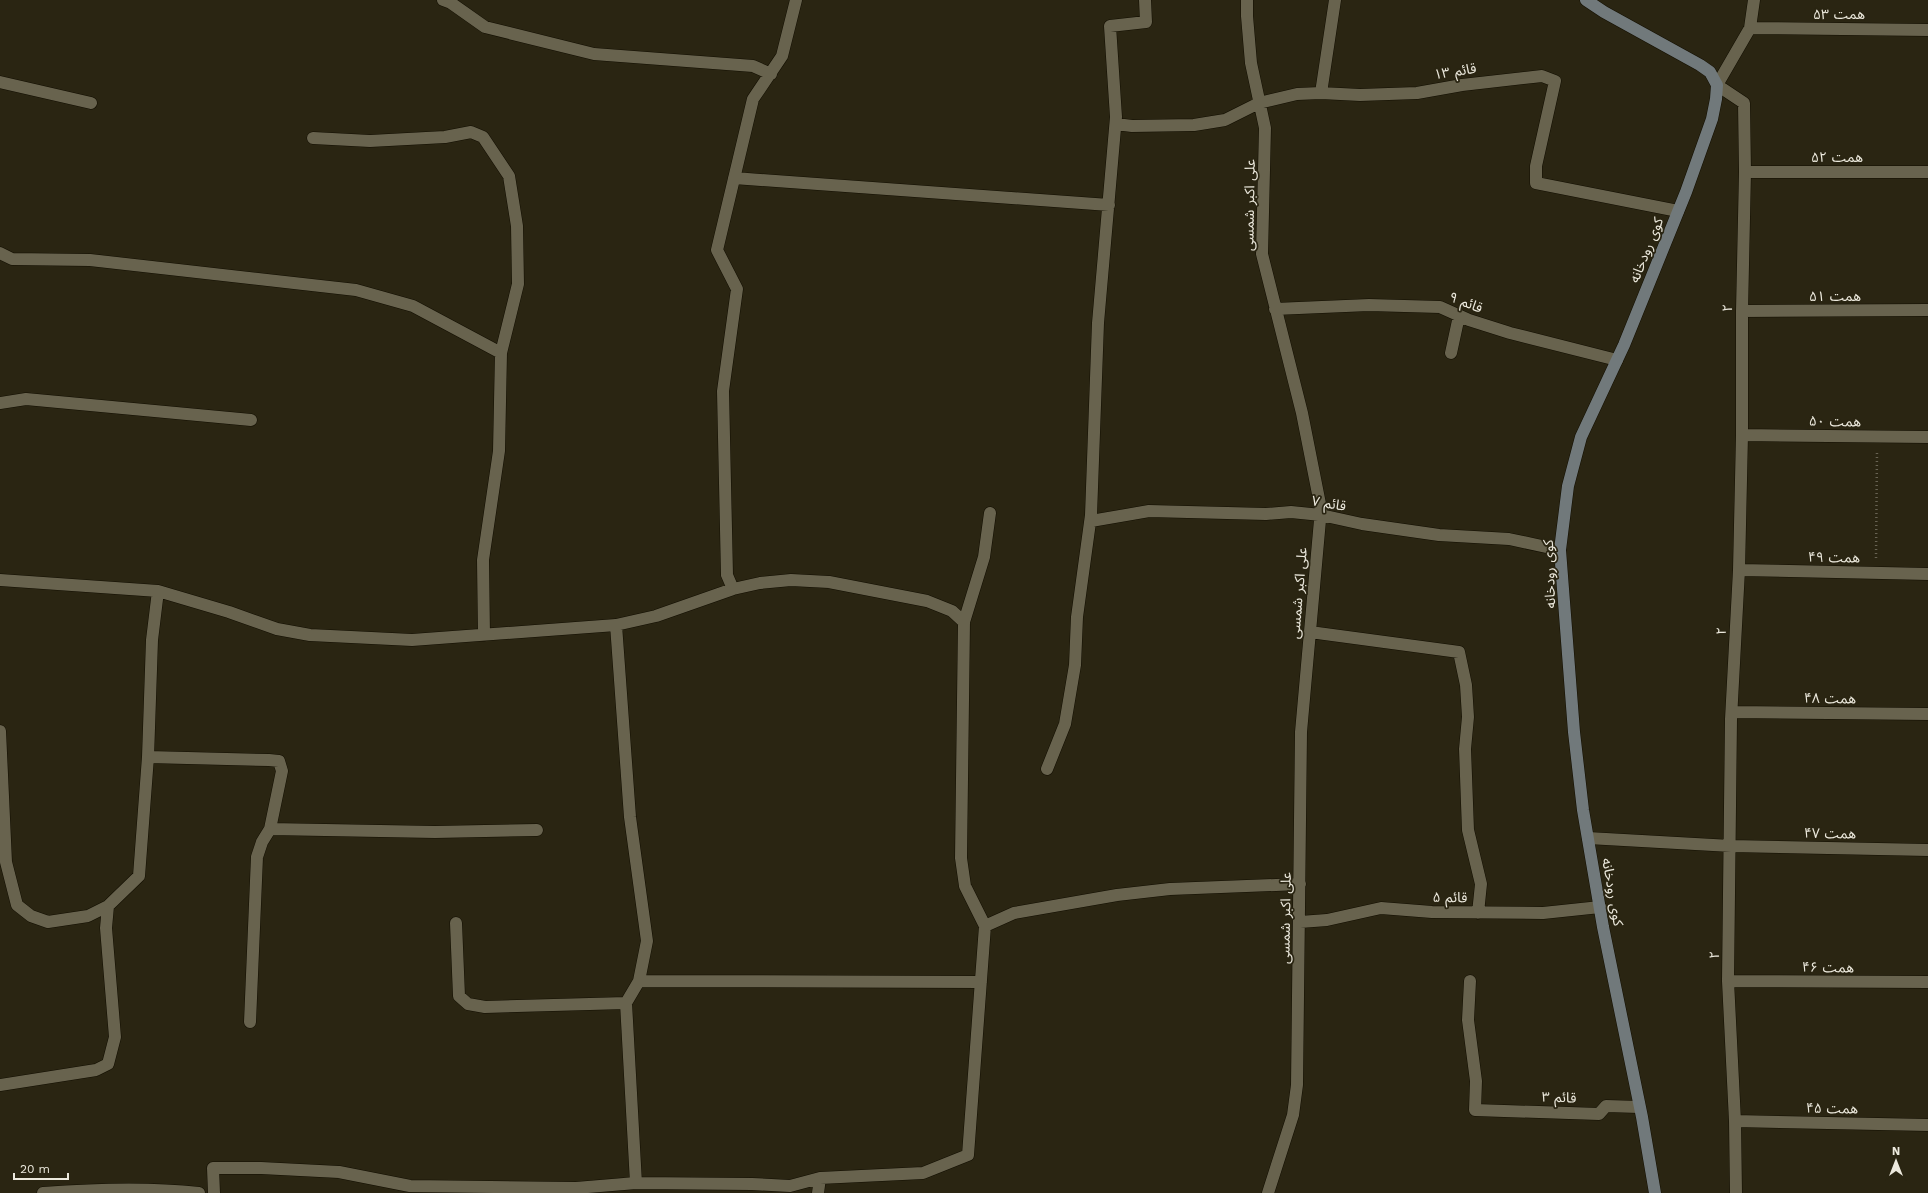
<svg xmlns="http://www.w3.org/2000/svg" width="1928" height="1193" font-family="'Work Sans','Noto Sans Arabic',sans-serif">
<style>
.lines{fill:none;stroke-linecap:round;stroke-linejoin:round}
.street-casing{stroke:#120e01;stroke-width:13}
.secondary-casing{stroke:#120e01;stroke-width:13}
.path{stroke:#686353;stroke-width:2.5;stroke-dasharray:1 3;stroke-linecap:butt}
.street{stroke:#68634e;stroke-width:12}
.secondary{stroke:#71797b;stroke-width:12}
.labels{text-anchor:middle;stroke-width:3.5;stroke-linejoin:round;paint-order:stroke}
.street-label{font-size:14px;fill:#ece9dd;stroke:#2a2512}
</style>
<rect width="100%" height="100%" fill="#2a2512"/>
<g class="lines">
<g class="street-casing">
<path id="street" d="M443 0 451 3 485 27 594 54 753 66 771 74
M1247 0V16L1251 63 1265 128 1262 254 1302 413 1321 509 1301 732 1297 1085 1293 1115 1268 1193
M1750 28 1928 30
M0 82 91 103
M1321 93 1335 0
M1116 124 1132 126 1194 125 1225 120 1259 103 1297 94 1321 93 1360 95 1417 93 1462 85 1542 76 1555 81 1536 166V183L1678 211
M313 138 370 141 445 137 471 132 483 137 509 176 517 226 518 284 501 353 499 451 483 560 484 635
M1745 172H1928
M734 178 1109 205
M0 253 12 259 90 260 356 290 413 306 501 353
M1275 309 1369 305 1440 307 1469 320 1510 333 1617 360
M1742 311 1928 310
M1451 353 1459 316
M0 403 26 399 251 420
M1742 435 1928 437
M1091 521 1149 511 1266 514 1291 512 1321 515 1362 524 1439 535 1509 539 1560 550
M1739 570 1928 574
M0 580 158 591 229 612 277 629 310 635 412 640 616 625 656 616 733 589 760 583 791 580 829 582 927 601 952 611 964 622
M733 589 727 575 723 391 737 289 717 250 753 99 782 56 796 0
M616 625 630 817 647 941 639 981 626 1003 636 1183
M1310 632 1459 652 1466 685 1468 717 1465 749 1468 830 1481 884 1478 913
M1732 712 1928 714
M0 731 6 862 17 905 31 916 48 922 88 916 108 906
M148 757 269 760 279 761 282 771 270 829 262 842 257 857 250 1022
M1047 769 1065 724 1075 665 1077 617 1091 515 1098 323 1116 117 1110 26 1146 22 1145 0
M270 829 435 832 537 830
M1588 838 1731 846 1928 850
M1300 922 1327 920 1381 908 1432 912 1543 913 1600 907
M456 923 459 996 468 1004 485 1007 626 1003
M985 926 965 886 961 858 964 622 984 557 990 513
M639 981 981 982
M1470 981 1468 1020 1476 1081 1475 1110 1599 1114 1606 1106 1639 1107
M1728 981 1928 982
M0 1085 96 1070 108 1064 115 1037 106 928 108 906 139 876 148 757 152 640 158 591
M1735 1121 1928 1125
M43 1193C95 1189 147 1187 199 1193
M214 1193 213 1168H261L339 1172 410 1186 576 1188 636 1183 752 1184 790 1186 820 1178 923 1173 968 1155 985 926 1014 913 1117 895 1170 889 1300 884
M818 1193 820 1178
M1736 1193 1735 1121 1728 981 1731 719 1739 570 1742 435V311L1745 172 1744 103 1717 85 1750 28 1754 0"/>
</g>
<g class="secondary-casing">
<path id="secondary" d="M1586 0 1604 12 1700 65 1710 72 1717 85 1716 99 1712 119 1686 192 1624 345 1581 437 1568 486 1560 550 1574 732 1583 810 1603 927 1642 1117 1655 1193"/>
</g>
<path class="path" d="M1876 558 1877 451"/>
<use href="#street" class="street"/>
<use href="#secondary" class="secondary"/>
</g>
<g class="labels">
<g class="street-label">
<text x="1839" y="19">همت ۵۳</text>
<text transform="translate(1455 71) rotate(-9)" y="5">قائم ۱۳</text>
<text x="1837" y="162">همت ۵۲</text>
<text transform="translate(1249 205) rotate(-89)" y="5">علی اکبر شمسی</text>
<text transform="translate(1646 250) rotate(-68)" y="5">کوی رودخانه</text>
<text x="1835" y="301">همت ۵۱</text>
<text transform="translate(1466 302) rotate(21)" y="5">قائم ۹</text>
<text transform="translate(1727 308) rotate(-89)" y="5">۲</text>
<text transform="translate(1835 421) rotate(1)" y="5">همت ۵۰</text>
<text transform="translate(1329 503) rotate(10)" y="5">قائم ۷</text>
<text transform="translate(1834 557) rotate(1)" y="5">همت ۴۹</text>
<text transform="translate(1549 574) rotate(-92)" y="5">کوی رودخانه</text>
<text transform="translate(1298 593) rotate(-85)" y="5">علی اکبر شمسی</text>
<text transform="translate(1721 631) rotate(-87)" y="5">۲</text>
<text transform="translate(1830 698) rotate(1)" y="5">همت ۴۸</text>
<text transform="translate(1830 833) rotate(1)" y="5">همت ۴۷</text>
<text transform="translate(1613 892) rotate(80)" y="5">کوی رودخانه</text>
<text transform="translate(1450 897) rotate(1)" y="5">قائم ۵</text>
<text transform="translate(1285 918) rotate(-89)" y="5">علی اکبر شمسی</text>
<text transform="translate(1714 955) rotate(-89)" y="5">۲</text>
<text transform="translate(1828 967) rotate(1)" y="5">همت ۴۶</text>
<text transform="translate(1559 1097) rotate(2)" y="5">قائم ۳</text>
<text transform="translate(1832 1108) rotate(1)" y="5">همت ۴۵</text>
</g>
</g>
<g transform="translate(1896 1161)" stroke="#2a2512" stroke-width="3" paint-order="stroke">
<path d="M0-3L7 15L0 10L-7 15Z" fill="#ece9dd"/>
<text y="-6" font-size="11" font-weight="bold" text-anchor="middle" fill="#ece9dd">N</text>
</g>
<path d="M14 1173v6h54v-6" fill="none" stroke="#ece9dd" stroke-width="2"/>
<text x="20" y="1173" font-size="12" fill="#ece9dd" stroke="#2a2512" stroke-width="3" paint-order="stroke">20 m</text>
</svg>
